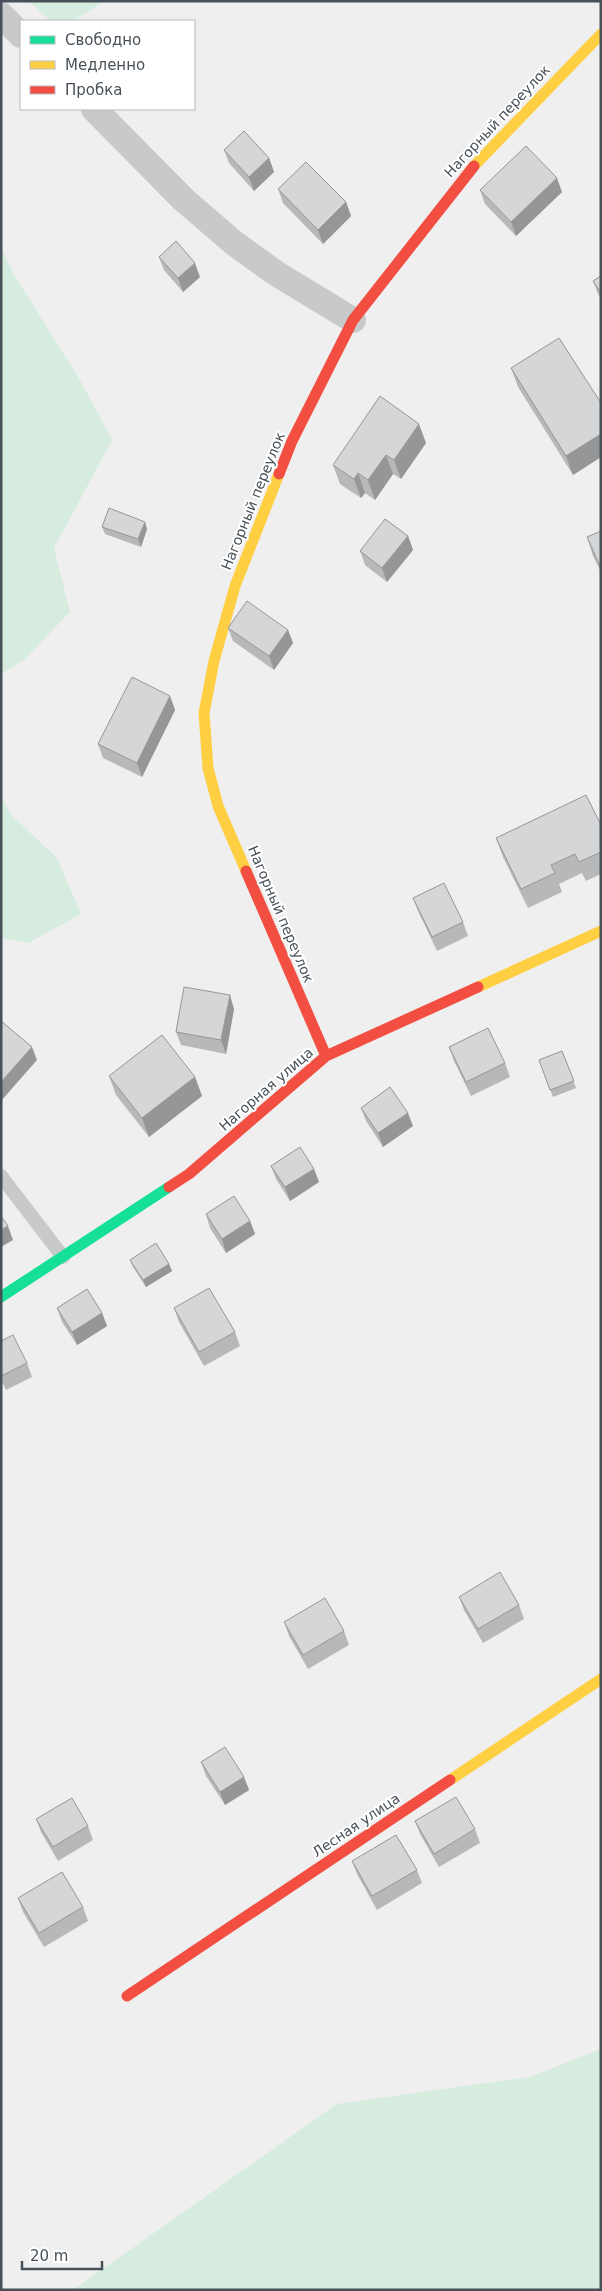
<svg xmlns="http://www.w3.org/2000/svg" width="602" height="2291" font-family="'DejaVu Sans',sans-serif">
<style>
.green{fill:#d5ecde}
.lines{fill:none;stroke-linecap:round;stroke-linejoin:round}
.lane{stroke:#c7c9ca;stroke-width:14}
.street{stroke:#c7c9ca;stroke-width:26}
.fast{stroke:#16e098;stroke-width:11}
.slow{stroke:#ffcf43;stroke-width:11}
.jam{stroke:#f24e42;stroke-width:11}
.wall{fill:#b7b8ba}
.shaded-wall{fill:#959697}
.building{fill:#d5d6d8;stroke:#959697}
.labels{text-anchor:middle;stroke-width:4;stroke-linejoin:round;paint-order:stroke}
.street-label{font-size:14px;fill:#485159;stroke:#fff}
</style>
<rect width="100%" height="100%" fill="#efefef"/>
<path class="green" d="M28 1H105L73 21H51Z
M1 247 13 273 81 382 112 440 54 548 70 612 25 659 1 674Z
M1 796 12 816 57 858 81 914 28 943 1 938Z
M601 2049V2290H73L337 2104 530 2077Z"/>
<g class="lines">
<path class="lane" d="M1 1176 63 1257"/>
<path class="street" d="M1 15 21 35
M94 109 184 200 234 243 277 274 353 320"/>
<path class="fast" d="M1 1297 169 1187"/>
<path class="slow" d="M474 166 601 34
M246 871 218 806 208 768 204 713 214 661 235 586 279 474
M478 987 601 931
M450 1780 601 1679"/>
<path class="jam" d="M279 474 292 441 353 320 474 166
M246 871 326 1056
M169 1187 189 1174 326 1056 478 987
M127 1996 450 1780"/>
</g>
<path class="wall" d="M224 150 269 158 274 172 254 191 229 163Z
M278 189 346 202 351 216 323 244 283 203Z
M480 190 562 192 516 236 485 204Z
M159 257 200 277 183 292 164 270Z
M601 276V298L598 294 593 281Z
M511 368 601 403V457L573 475 518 387Z
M426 443 401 479 393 474 375 500 365 493 361 498 340 484 333 465Z
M102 527 147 529 141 547 105 534Z
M601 531V572L593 556 587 537Z
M408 536 413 550 387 582 365 565 360 551Z
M228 628 288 630 293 643 274 670 233 641Z
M170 696 175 710 142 777 103 758 98 744Z
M601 825V874L586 881 582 873 559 884 562 892 528 908 503 857 496 838Z
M413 898 463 922 468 936 437 951 418 911Z
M234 1009 226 1054 181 1045 176 1032Z
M449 1047 505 1063 510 1077 471 1096 454 1061Z
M562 1051 576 1088 553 1097 539 1060Z
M109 1076 195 1077 202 1096 149 1137 116 1095Z
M361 1108 413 1126 383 1147 366 1121Z
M271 1166 314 1169 319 1182 290 1201 276 1179Z
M206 1214 250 1221 255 1234 226 1253 210 1228Z
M130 1260 169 1264 172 1271 146 1287 133 1267Z
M57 1308 102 1313 107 1326 77 1345 62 1322Z
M174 1308 235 1332 240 1346 204 1366 179 1322Z
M1 1341 27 1363 32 1377 6 1390 1 1380Z
M459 1597 519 1605 524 1619 483 1643 464 1610Z
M284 1622 344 1631 349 1645 308 1669 289 1636Z
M201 1762 244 1777 249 1790 225 1805 206 1776Z
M36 1819 88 1826 93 1840 58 1861 41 1832Z
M415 1821 475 1829 480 1843 439 1867 420 1834Z
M352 1861 417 1870 422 1883 377 1910 357 1874Z
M18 1898 83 1907 88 1921 44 1947 23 1912Z"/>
<path class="shaded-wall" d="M269 158 274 172 254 191 249 177Z
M557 178 562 192 516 236 511 222Z
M346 202 351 216 323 244 318 230Z
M195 263 200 277 183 292 178 278Z
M419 424 426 443 401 479 394 460Z
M601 434V457L573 475 566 456Z
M386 455 393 474 375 500 368 480Z
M358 473 365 493 361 498 354 479Z
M145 522 147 529 141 547 138 539Z
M408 536 413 550 387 582 382 568Z
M288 630 293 643 274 670 269 656Z
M170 696 175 710 142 777 137 763Z
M230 995 234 1009 226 1054 221 1040Z
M32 1047 37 1060 1 1101V1082Z
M195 1077 202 1096 149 1137 142 1118Z
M408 1113 413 1126 383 1147 378 1133Z
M314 1169 319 1182 290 1201 285 1187Z
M250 1221 255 1234 226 1253 222 1239Z
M8 1226 13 1240 1 1247V1230Z
M169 1264 172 1271 146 1287 143 1280Z
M102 1313 107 1326 77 1345 72 1332Z
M244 1777 249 1790 225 1805 220 1792Z"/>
<path class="building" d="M244 131 269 158 249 177 224 150Z
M526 146 557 178 511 222 480 190Z
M306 162 346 202 318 230 278 189Z
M176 241 195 263 178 278 159 257Z
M601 276V293L593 281Z
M559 338 601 403V434L566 456 511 368Z
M380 396 419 424 394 460 386 455 368 480 358 473 354 479 333 465Z
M109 508 145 522 138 539 102 527Z
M385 519 408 536 382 568 360 551Z
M601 531V568L587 537Z
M247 601 288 630 269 656 228 628Z
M132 677 170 696 137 763 98 744Z
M586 795 601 825V852L579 862 575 854 551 865 555 873 521 889 496 838Z
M444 883 463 922 432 937 413 898Z
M184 987 230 995 221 1040 176 1032Z
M1 1021 32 1047 1 1082Z
M488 1028 505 1063 466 1082 449 1047Z
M162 1035 195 1077 142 1118 109 1076Z
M562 1051 574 1081 550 1090 539 1060Z
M390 1087 408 1113 378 1133 361 1108Z
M300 1147 314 1169 285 1187 271 1166Z
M234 1196 250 1221 222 1239 206 1214Z
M1 1216 8 1226 1 1230Z
M156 1243 169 1264 143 1280 130 1260Z
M209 1288 235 1332 199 1352 174 1308Z
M87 1289 102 1313 72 1332 57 1308Z
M13 1335 27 1363 1 1376V1341Z
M500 1572 519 1605 478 1629 459 1597Z
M325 1598 344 1631 303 1655 284 1622Z
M225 1747 244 1777 220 1792 201 1762Z
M456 1797 475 1829 434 1854 415 1821Z
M72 1798 88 1826 53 1847 36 1819Z
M396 1835 417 1870 372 1896 352 1861Z
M62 1872 83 1907 39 1933 18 1898Z"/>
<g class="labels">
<g class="street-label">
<text transform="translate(497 121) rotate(-47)" y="5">Нагорный переулок</text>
<text transform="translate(253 501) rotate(-68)" y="5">Нагорный переулок</text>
<text transform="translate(281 914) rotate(67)" y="5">Нагорный переулок</text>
<text transform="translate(266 1089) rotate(-41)" y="5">Нагорная улица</text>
<text transform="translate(356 1825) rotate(-34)" y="5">Лесная улица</text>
</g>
</g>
<rect width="602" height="2291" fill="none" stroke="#485159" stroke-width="5"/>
<rect x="20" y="20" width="175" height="90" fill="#ffffff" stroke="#b6b9bd"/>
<rect x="30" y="36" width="25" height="8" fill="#16e098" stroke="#b6b9bd"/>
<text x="65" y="45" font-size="15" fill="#485159">Свободно</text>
<rect x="30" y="61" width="25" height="8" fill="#ffcf43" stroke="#b6b9bd"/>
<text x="65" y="70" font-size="15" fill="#485159">Медленно</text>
<rect x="30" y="86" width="25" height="8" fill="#f24e42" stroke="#b6b9bd"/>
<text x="65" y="95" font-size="15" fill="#485159">Пробка</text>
<path d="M22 2261v8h80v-8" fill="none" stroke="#485159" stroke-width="2.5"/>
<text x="30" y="2261" font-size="15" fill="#485159" stroke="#ffffff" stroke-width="4" paint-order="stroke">20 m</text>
</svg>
